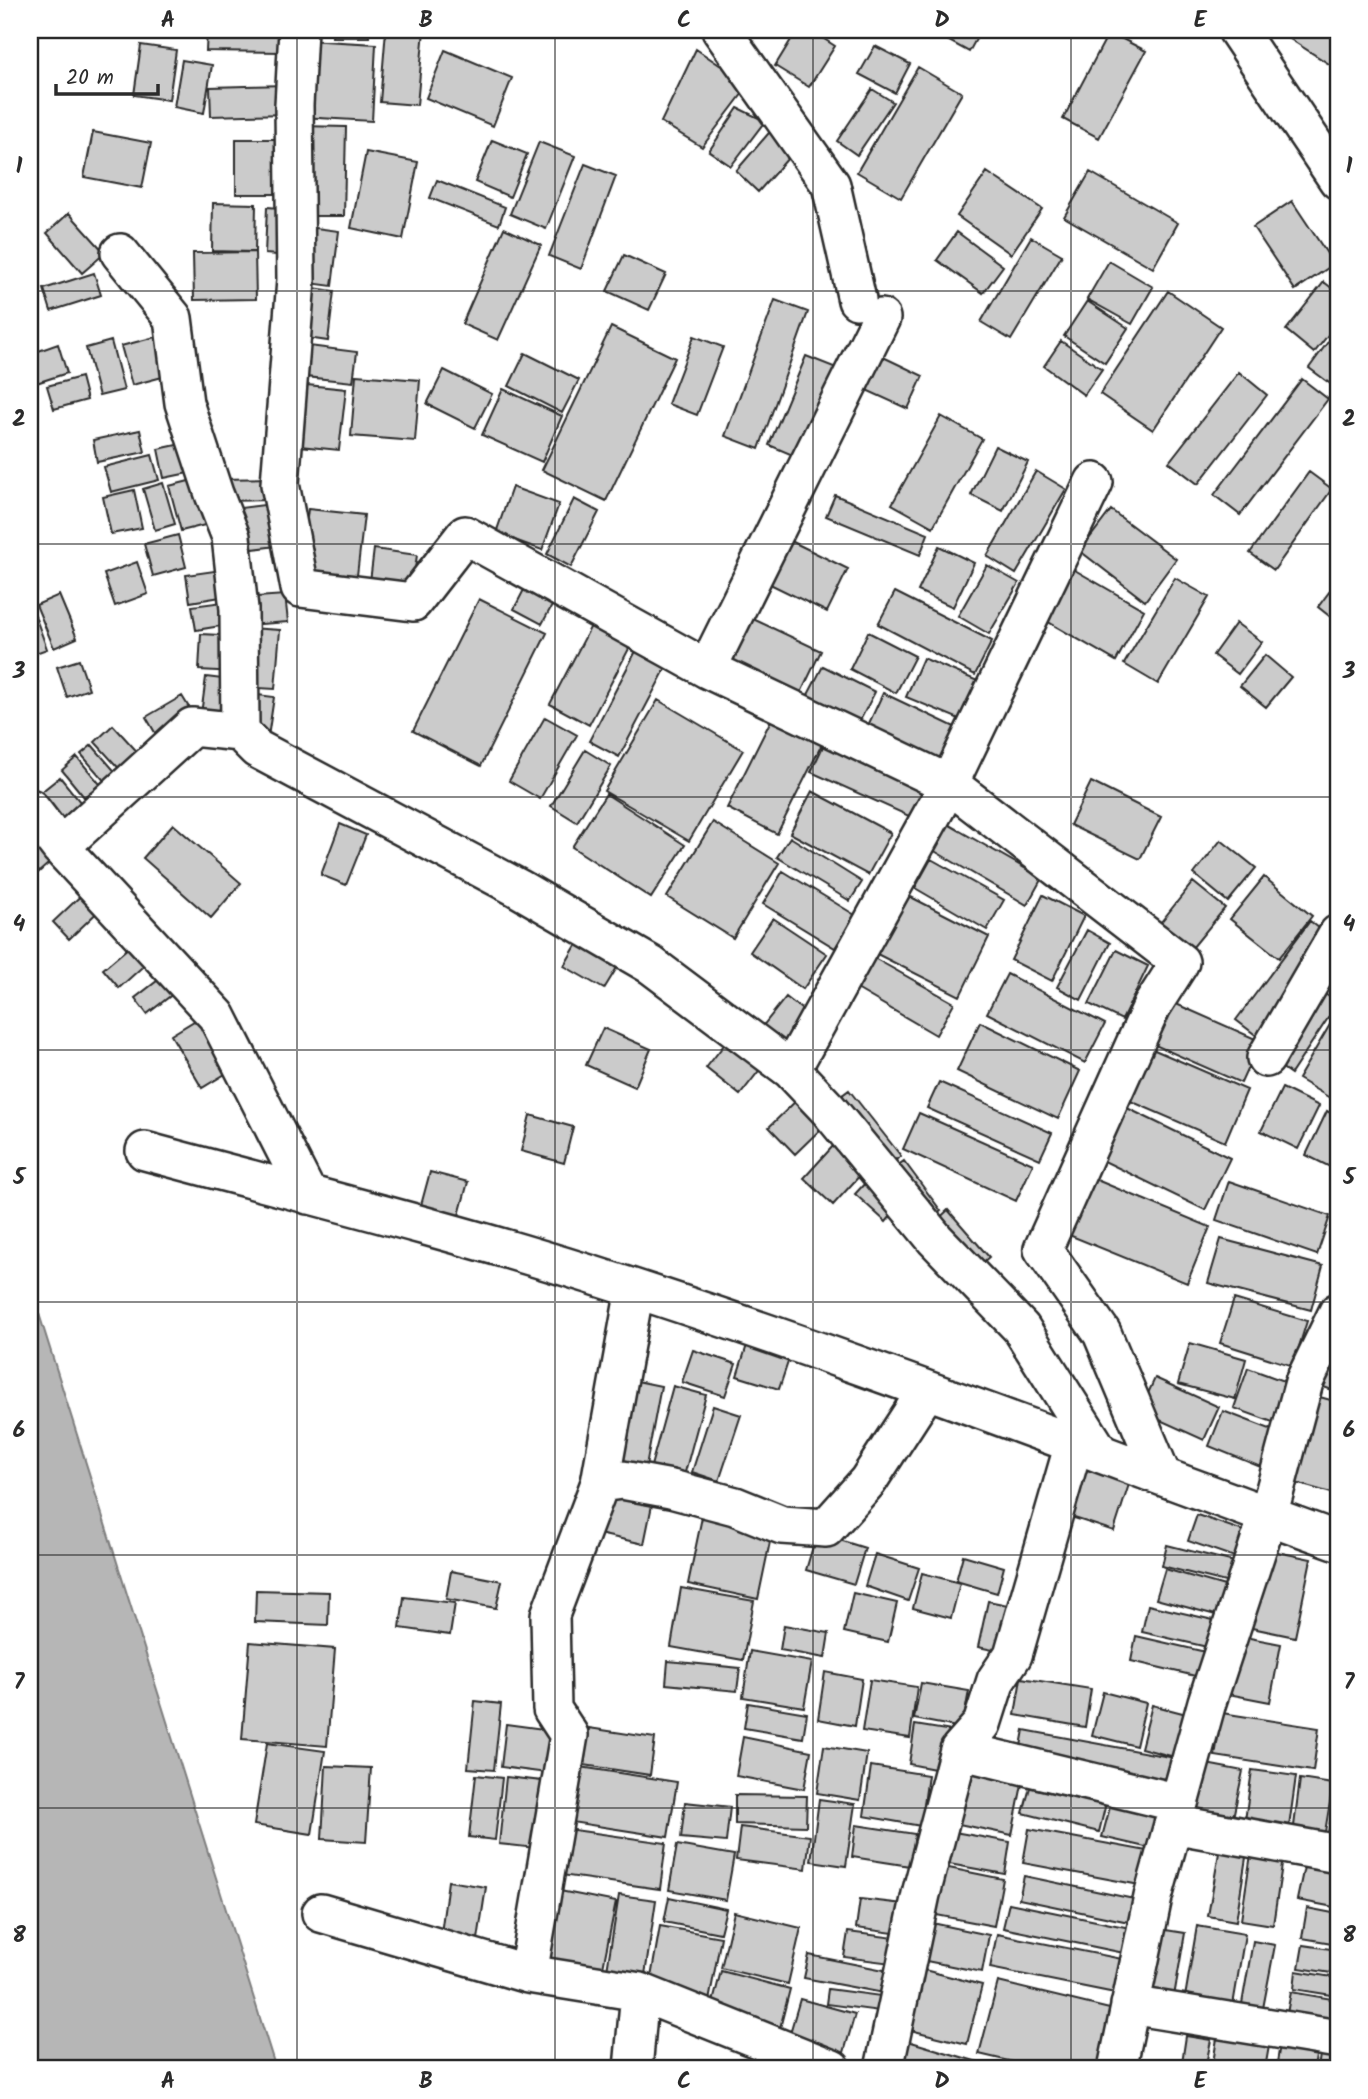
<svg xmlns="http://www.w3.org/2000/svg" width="1368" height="2099" font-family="Kalam,sans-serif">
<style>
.water{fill:#b6b6b6;stroke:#7e7e7e;stroke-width:2}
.building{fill:#cbcbcb;stroke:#2b2b2b;stroke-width:2}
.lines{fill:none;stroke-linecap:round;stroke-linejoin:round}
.minor-casing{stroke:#2b2b2b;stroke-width:42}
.minor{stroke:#fff;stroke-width:37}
.grid{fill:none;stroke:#2b2b2b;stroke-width:2;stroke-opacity:0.55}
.neatline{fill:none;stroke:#2b2b2b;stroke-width:2.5}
.grid-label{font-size:23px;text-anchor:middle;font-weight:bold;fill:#2b2b2b}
</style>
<rect width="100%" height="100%" fill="#fff"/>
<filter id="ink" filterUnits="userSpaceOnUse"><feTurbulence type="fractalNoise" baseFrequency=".0143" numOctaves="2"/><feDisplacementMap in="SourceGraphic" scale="14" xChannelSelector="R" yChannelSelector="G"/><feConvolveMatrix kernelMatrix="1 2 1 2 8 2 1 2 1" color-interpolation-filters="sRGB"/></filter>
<g filter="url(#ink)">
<path class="water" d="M30 1285 276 2069H30Z"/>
<path class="building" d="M207 30H282V52L206 51Z
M332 30H369V37H332Z
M386 30H424L417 105 380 102Z
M797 30H810L835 46 809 87 775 66Z
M929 30H981L969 52Z
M1276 30H1338V67L1337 69Z
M1109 32 1146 51 1099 138 1063 119Z
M305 40 376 44 372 121 301 117Z
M141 45 176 50 169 100 134 95Z
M875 46 910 64 895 93 859 74Z
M696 49 749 85 702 147 661 122Z
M445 50 512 78 493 126 426 98Z
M182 60 212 65 204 113 174 107Z
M918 67 962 93 901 198 857 172Z
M286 85 287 114 211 116 210 87Z
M872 89 893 102 857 155 837 141Z
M738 108 765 121 731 166 709 151Z
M301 126 346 127 344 216H299Z
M774 127 797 148 758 192 736 171Z
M93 132 151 143 142 188 84 177Z
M236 139H288V194H236Z
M492 140 527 154 510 197 475 182Z
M539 142 575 156 546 229 510 214Z
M366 152 418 162 403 239 351 228Z
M585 164 616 176 581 269 549 256Z
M987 172 1042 209 1011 254 957 216Z
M1090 172 1178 223 1153 268 1064 217Z
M437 180 505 207 499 225 430 198Z
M1292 201 1334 264 1295 290 1253 227Z
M213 203 256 204 255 252 212 251Z
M267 207 292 209 290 256 265 254Z
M69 213 105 253 82 273 47 233Z
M308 227 339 231 332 286 302 282Z
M504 228 541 245 498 340 462 324Z
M957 232 1003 266 983 293 937 260Z
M1031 237 1062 255 1011 340 981 322Z
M255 252 256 299 194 300 193 253Z
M624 255 666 274 649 310 607 291Z
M1109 261 1153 287 1132 324 1087 299Z
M94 273 101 295 51 311 44 289Z
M1324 282 1338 293V322L1314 353 1286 330Z
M307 287 334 291 328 341 300 337Z
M1168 291 1221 327 1153 430 1100 394Z
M775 300 808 312 759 449 725 436Z
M1087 301 1128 328 1105 363 1064 336Z
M611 327 675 358 606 501 542 470Z
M1338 328V386L1336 388 1309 368Z
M159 336 170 375 132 385 121 346Z
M694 336 723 347 697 415 668 404Z
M111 341 124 390 99 396 86 348Z
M1061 341 1102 369 1084 395 1044 366Z
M58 344 67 373 30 385V354Z
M309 346 357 352 353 382 306 377Z
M525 353 579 380 562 413 509 386Z
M879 355 923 376 908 409 864 389Z
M806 356 839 369 802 459 769 445Z
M444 370 492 394 475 428 427 404Z
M1239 372 1267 395 1198 484 1169 462Z
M356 375 420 380 415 441 351 436Z
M81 377 87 400 54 409 47 386Z
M1302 379 1328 399 1240 515 1214 495Z
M297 384 346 389 339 450 290 445Z
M503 389 562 416 542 462 482 435Z
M941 416 982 439 933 527 892 504Z
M140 430 145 452 97 462 93 440Z
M191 442 198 471 164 478 158 449Z
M995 446 1028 462 1003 511 971 495Z
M152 455 159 480 111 492 104 467Z
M1036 471 1066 489 1016 574 987 556Z
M1309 472 1332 489 1274 570 1250 553Z
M273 478V500L221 501 220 479Z
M197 479 209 524 181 531 169 486Z
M163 483 175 524 155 530 143 489Z
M512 487 559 504 542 550 496 533Z
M134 490 142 528 111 534 103 497Z
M835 495 928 534 920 555 826 516Z
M574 499 599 512 571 567 547 554Z
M280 503 285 545 237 551 232 509Z
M308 509 364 515 356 584 300 578Z
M1111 510 1176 559 1145 601 1080 551Z
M178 535 186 567 153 576 144 544Z
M789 540 848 569 827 612 768 583Z
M939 546 974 563 953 607 918 591Z
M374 549 417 555 411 596 369 590Z
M137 562 148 594 115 606 104 574Z
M987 565 1019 583 989 634 958 616Z
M228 569 233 595 190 602 186 575Z
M1073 569 1144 610 1116 661 1045 620Z
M530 578 559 593 542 624 514 609Z
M1175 578 1209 597 1158 684 1124 664Z
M1338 580V623L1318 607Z
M895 592 992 641 975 675 878 624Z
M59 595 77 638 54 648 36 605Z
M285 595 288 622 247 625 244 598Z
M479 599 547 633 481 766 413 731Z
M230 601 233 624 196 630 192 606Z
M30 602 47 649 30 655Z
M751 618 821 651 799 697 730 664Z
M593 622 632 643 589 725 550 704Z
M1236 623 1262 642 1238 674 1213 655Z
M249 628 280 630 275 689 244 687Z
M868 632 915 656 896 693 850 669Z
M201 634 238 636 236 672 199 670Z
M636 651 666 668 619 757 589 741Z
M1265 655 1291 677 1266 707 1240 686Z
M923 658 980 682 964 721 906 697Z
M79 660 89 689 67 697 57 667Z
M823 666 875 692 853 734 801 708Z
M206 677 239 681 232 726 200 722Z
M883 693 961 730 943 769 865 732Z
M250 694 274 697 268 737 244 733Z
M182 696 196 719 160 741 146 717Z
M658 700 743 750 689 841 604 791Z
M775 712 825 738 777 834 727 808Z
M545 717 577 735 540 799 509 781Z
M113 725 142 757 124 774 95 742Z
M826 740 925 784 911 817 811 772Z
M92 745 118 775 107 784 81 754Z
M585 750 611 766 577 822 551 806Z
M77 757 100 784 84 797 62 770Z
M60 777 81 803 57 823 35 797Z
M1091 782 1161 817 1140 859 1070 825Z
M812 791 891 833 868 875 790 833Z
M606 794 685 845 651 898 572 847Z
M713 822 779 863 733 938 667 897Z
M946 823 1042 878 1027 905 931 849Z
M173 824 241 883 211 918 143 858Z
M340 824 366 835 346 885 321 875Z
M36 833 56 857 30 880V839Z
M790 837 862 882 850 901 777 857Z
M1221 840 1256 868 1228 902 1194 874Z
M931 859 1004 900 987 930 915 888Z
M783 871 855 915 835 948 763 904Z
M1264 877 1312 916 1279 958 1230 919Z
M1193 882 1225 908 1188 953 1157 927Z
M90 887 106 904 69 939 53 922Z
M903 893 989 937 960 996 873 952Z
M1043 895 1084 916 1052 981 1011 960Z
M773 918 827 954 803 989 750 952Z
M1310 921 1338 943 1270 1046 1236 1020Z
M1087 930 1110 943 1081 1000 1057 987Z
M581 937 621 961 604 989 564 966Z
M135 942 150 960 119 988 103 969Z
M1116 950 1148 966 1122 1020 1089 1004Z
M867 954 954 1003 936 1035 850 985Z
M1338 957V994L1322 985Z
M166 974 178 990 147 1014 135 998Z
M1007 974 1105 1024 1085 1063 987 1013Z
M1318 989 1338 1003 1291 1074 1271 1060Z
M786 997 810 1016 779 1057 754 1037Z
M1167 1000 1260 1041 1241 1083 1148 1042Z
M1338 1011V1085L1330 1098 1298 1079Z
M204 1015 235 1068 202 1088 171 1035Z
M980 1022 1080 1071 1058 1119 957 1071Z
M603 1028 651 1049 635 1087 586 1065Z
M731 1036 765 1063 740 1095 706 1068Z
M1150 1048 1247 1090 1225 1142 1128 1100Z
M939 1082 1052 1133 1040 1159 927 1108Z
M1282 1088 1319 1106 1298 1149 1261 1131Z
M849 1090 901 1156 881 1171 829 1105Z
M801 1096 827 1123 795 1154 769 1127Z
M1127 1108 1230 1158 1205 1210 1102 1160Z
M1327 1111 1338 1117V1171L1306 1155Z
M919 1113 1033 1164 1016 1201 903 1149Z
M530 1115 573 1127 564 1163 521 1151Z
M834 1145 863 1172 833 1205 804 1178Z
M904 1161 941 1211 927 1221 890 1171Z
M430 1172 468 1182 458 1219 420 1209Z
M1087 1176 1210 1227 1187 1283 1064 1233Z
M867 1181 897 1209 886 1222 855 1194Z
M1229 1181 1330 1216 1317 1255 1216 1220Z
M948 1210 989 1257 973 1271 933 1224Z
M1221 1239 1323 1266 1311 1310 1208 1283Z
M1234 1299 1307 1321 1293 1366 1220 1343Z
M748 1342 790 1356 779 1389 737 1376Z
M1338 1342V1392L1315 1384Z
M1190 1343 1246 1359 1235 1399 1178 1384Z
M693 1350 736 1364 725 1396 682 1382Z
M1248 1368 1292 1384 1278 1424 1234 1408Z
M1155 1378 1219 1407 1204 1440 1140 1411Z
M627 1379 661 1386 646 1466 612 1460Z
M673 1386 706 1395 684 1476 651 1466Z
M1316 1396 1338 1402V1495L1292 1482Z
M713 1406 741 1415 719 1481 692 1472Z
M1223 1411 1278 1432 1263 1468 1209 1446Z
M1076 1461 1131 1478 1114 1531 1059 1513Z
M603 1489 653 1500 644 1544 594 1533Z
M1197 1515 1255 1535 1246 1561 1188 1541Z
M702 1517 772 1532 758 1599 688 1584Z
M817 1533 865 1548 854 1584 806 1570Z
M1167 1545 1246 1565 1241 1586 1162 1566Z
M1263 1549 1311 1559 1295 1637 1247 1627Z
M875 1554 919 1568 908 1601 865 1586Z
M963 1555 1004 1567 997 1593 956 1581Z
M1165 1569 1235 1589 1227 1618 1156 1599Z
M451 1571 502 1581 496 1608 446 1599Z
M922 1573 960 1583 951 1618 913 1608Z
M681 1588 754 1601 743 1660 671 1647Z
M256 1590 329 1592 328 1625 255 1622Z
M853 1593 897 1603 888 1642 844 1632Z
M404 1597 455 1603 450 1635 400 1628Z
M988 1601 1018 1607 1008 1653 978 1647Z
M1148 1605 1222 1622 1216 1649 1142 1632Z
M784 1625 829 1633 825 1658 780 1650Z
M1234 1635 1281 1644 1270 1702 1223 1693Z
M1136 1636 1210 1653 1204 1678 1131 1661Z
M250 1642 335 1649 327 1746 242 1739Z
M750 1651 812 1662 804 1707 743 1697Z
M668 1661 740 1668 737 1691 666 1684Z
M825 1672 862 1679 855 1726 818 1719Z
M1021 1678 1091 1689 1085 1727 1015 1715Z
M870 1680 917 1687 910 1738 862 1731Z
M921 1683 969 1691 962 1728 914 1719Z
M1103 1692 1146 1703 1136 1746 1092 1735Z
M475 1701 501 1704 494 1770 468 1768Z
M748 1703 807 1713 803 1738 744 1728Z
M1152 1705 1194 1716 1182 1759 1141 1748Z
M1222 1713 1319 1728 1313 1771 1215 1756Z
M506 1724 559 1731 554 1774 501 1767Z
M915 1725 952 1731 945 1771 909 1764Z
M589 1728 655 1738 650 1775 584 1765Z
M1024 1730 1175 1758 1168 1790 1018 1762Z
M743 1737 811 1751 804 1789 736 1776Z
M267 1743 325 1751 312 1834 254 1825Z
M824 1746 867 1753 860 1800 817 1793Z
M961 1762 1024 1774 1012 1835 949 1822Z
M1196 1762 1243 1771 1232 1822 1186 1813Z
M326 1766 371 1768 366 1842 322 1839Z
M574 1766 677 1782 668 1837 565 1821Z
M871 1766 928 1775 921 1826 864 1816Z
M1252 1770 1296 1776 1288 1834 1244 1828Z
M476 1775 502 1778 495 1840 469 1837Z
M506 1777 551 1782 544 1849 499 1844Z
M1300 1779 1333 1784 1324 1838 1293 1834Z
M1032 1780 1107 1799 1099 1832 1023 1813Z
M1335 1791H1338V1842L1327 1840Z
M735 1795 807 1796 806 1826 735 1824Z
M1113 1796 1164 1808 1154 1849 1102 1837Z
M819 1799 855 1804 846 1866 811 1861Z
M685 1802 730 1807 726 1842 681 1838Z
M856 1825 915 1834 910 1866 852 1857Z
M740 1827 810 1836 806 1869 736 1860Z
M567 1829 666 1843 660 1889 561 1875Z
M1029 1829 1147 1851 1140 1885 1023 1863Z
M943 1830 1010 1842 1005 1874 938 1862Z
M677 1845 734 1855 726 1900 669 1890Z
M1220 1847 1247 1851 1236 1921 1208 1916Z
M1251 1854 1283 1858 1273 1925 1241 1920Z
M1305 1862 1338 1869V1886L1334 1907 1297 1900Z
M934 1865 1003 1879 994 1926 926 1913Z
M1024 1876 1134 1899 1129 1922 1019 1899Z
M448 1881 486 1887 477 1946 440 1941Z
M560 1891 616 1902 601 1977 545 1965Z
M619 1895 656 1900 644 1982 606 1976Z
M669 1897 726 1909 720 1933 664 1922Z
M860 1899 912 1905 908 1935 856 1928Z
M1009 1903 1130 1928 1124 1953 1003 1928Z
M1307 1908 1338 1914V1944L1302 1938Z
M734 1912 801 1928 788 1984 721 1968Z
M918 1920 989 1935 982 1972 911 1958Z
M660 1926 721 1937 709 2001 649 1989Z
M1197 1926 1245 1934 1232 2011 1184 2003Z
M1153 1928 1185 1933 1173 2002 1141 1997Z
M848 1932 903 1939 899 1964 844 1957Z
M997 1934 1127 1960 1120 1994 990 1968Z
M1253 1941 1275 1945 1261 2019 1240 2015Z
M1303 1945 1338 1950V1974L1299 1968Z
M809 1955 894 1972 889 1994 804 1978Z
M909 1966 982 1985 967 2044 894 2026Z
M721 1971 790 1989 780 2028 711 2010Z
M1296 1971 1338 1978V1996L1294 1989Z
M998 1982 1122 2012 1108 2069H1043L979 2054Z
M828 1989 881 1996 879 2011 826 2004Z
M1291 1992 1338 2000V2033L1285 2024Z
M800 1999 855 2014 843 2056 788 2040Z
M1218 2032 1270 2040 1265 2069H1212Z
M1186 2036 1211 2040 1205 2069H1181Z
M898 2038 978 2062 976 2069H889Z
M1281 2038 1318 2043 1314 2069H1276Z
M1322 2040 1338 2042V2069H1318Z
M690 2061 710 2064 709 2069H689Z
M722 2062 754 2067 753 2069H721Z"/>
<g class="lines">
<g class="minor-casing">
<path id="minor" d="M298 30 294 105 296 280 280 484 300 588 413 602 465 535 707 669 881 318
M721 30 831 185 857 300
M1237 30 1338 180
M120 253 173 318 184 403 214 494 231 537 239 609 240 732 257 749 518 888 651 965 791 1070 828 1109 935 1239 1021 1328 1100 1453
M707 669 949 784 1180 962 1152 1006 1043 1249 1102 1333 1162 1476
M30 808 60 847 217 1016 308 1195
M60 847 192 727 240 732
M1266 1058 1338 934
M791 1070 949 784 1094 482
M145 1151C293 1191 443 1228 589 1274 842 1354 1089 1451 1338 1541
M600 1483 635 1289
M959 1750 1179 1803
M1173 1824 1338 1854
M321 1913 528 1974 640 1992 832 2069
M528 1974 569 1735 552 1709 550 1615 600 1483 622 1480 671 1489 735 1506 782 1525 826 1528 868 1481 927 1390
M1130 2005 1338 2039
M633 2069 640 1992
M884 2069 921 1894 959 1750 982 1724 996 1680 1013 1655 1074 1444
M1117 2069 1153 1897 1207 1702 1268 1516 1304 1382 1338 1312"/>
</g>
<use href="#minor" class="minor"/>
</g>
</g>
<path class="grid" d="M297 30V2069M555 30V2069M813 30V2069M1071 30V2069M30 291H1338M30 544H1338M30 797H1338M30 1050H1338M30 1302H1338M30 1555H1338M30 1808H1338"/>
<rect width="1368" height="2099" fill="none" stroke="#fff" stroke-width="77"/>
<path d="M56 84v10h102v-10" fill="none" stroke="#2b2b2b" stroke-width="3.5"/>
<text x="66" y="84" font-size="21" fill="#2b2b2b" stroke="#ffffff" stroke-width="5" paint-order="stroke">20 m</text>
<rect x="38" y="38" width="1292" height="2022" class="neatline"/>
<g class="grid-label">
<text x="168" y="27">A</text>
<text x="426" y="27">B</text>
<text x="684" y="27">C</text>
<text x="942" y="27">D</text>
<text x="1200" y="27">E</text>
<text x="19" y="173">1</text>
<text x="1349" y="173">1</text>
<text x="19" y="426">2</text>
<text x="1349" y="426">2</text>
<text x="19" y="678">3</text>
<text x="1349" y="678">3</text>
<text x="19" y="931">4</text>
<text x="1349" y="931">4</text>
<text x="19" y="1184">5</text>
<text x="1349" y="1184">5</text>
<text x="19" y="1437">6</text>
<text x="1349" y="1437">6</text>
<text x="19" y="1689">7</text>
<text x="1349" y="1689">7</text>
<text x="19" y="1942">8</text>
<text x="1349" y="1942">8</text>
<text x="168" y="2088">A</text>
<text x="426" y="2088">B</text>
<text x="684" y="2088">C</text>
<text x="942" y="2088">D</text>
<text x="1200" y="2088">E</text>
</g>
</svg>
